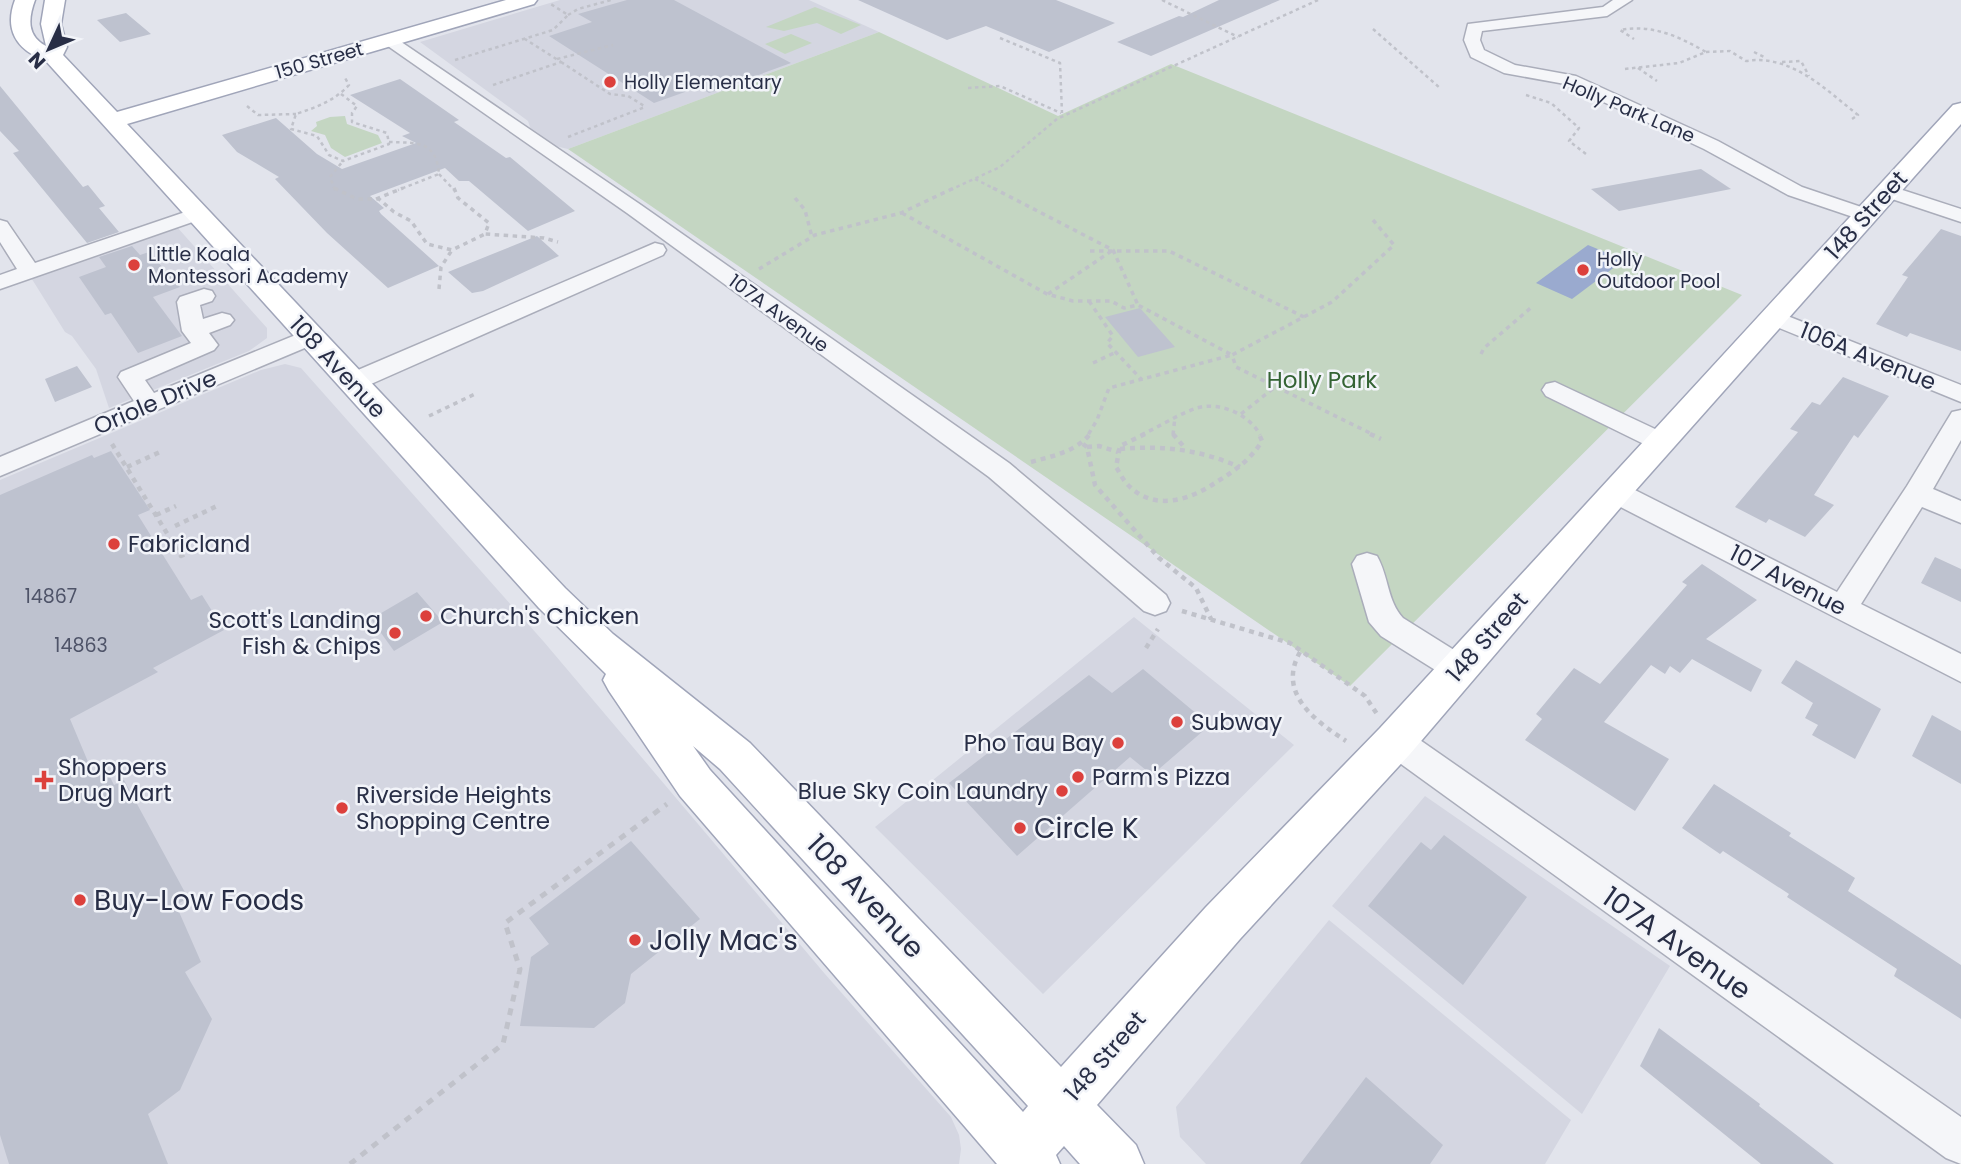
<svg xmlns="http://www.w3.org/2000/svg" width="1961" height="1164" font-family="Poppins,sans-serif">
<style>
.built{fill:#d4d6e1}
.green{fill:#c4d6c2}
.water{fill:#9aaacf}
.building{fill:#bec2cf}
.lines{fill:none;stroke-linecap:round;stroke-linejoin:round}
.minor-casing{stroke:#aaadba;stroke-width:3}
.major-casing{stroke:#a0a5b9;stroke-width:3}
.path-far3{stroke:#c0c2ca;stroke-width:2.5;stroke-dasharray:3.5 3.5;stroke-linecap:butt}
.path-far2{stroke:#c0c2ca;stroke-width:3.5;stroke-dasharray:4.5 4.5;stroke-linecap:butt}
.path-far1{stroke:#c0c2ca;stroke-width:4.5;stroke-dasharray:5 5;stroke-linecap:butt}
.path{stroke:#c0c2ca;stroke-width:5;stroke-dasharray:7 7;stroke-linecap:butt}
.minor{fill:#f5f6f9;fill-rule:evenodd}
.major{fill:#fff;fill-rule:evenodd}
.poi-dot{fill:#dc403c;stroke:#f2f4f9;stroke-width:2.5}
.labels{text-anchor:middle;stroke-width:5;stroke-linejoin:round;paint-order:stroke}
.far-street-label{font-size:19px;fill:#282e46;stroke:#f2f4f9}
.far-poi-label{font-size:19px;fill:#282e46;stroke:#f2f4f9;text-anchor:start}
.number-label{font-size:19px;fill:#4e5368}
.street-label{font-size:23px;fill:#282e46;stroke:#f2f4f9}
.park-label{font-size:23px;fill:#346334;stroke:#f2f4f9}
.poi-label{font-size:23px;fill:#282e46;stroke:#f2f4f9;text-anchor:start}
.near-poi-label{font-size:28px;fill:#282e46;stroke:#f2f4f9;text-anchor:start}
.near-street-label{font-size:28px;fill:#282e46;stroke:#f2f4f9}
</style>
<rect width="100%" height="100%" fill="#e2e4ec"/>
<path class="built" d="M560 0H809L879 32 568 149 555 146 531 130 528 121 420 42Z
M177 227 267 328V338L249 351 109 408 96 369 72 336 65 332 30 276Z
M285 364 301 368 544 642 825 974 951 1117 959 1135 961 1149 959 1164H0V480L261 370Z
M1134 617 1294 745 1043 994 875 827Z
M1425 796 1670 966 1582 1114 1332 906Z
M1329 920 1571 1120 1545 1164H1206L1180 1137 1176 1107Z"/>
<path class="green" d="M815 7 861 25 841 34 817 23 784 31 766 27Z
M879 32 1058 116 1171 64 1742 295 1350 686 568 149Z
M791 34 812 43 785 54 765 44Z
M345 116 347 124 378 135 382 143 345 157 331 148 325 135 311 131 317 126 316 122 330 117Z"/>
<path class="water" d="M1588 245 1624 260 1572 299 1536 283Z"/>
<path class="building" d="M627 0H674L791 63 709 93 699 87 654 103 549 36 592 22 578 14Z
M858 0H1056L1115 23 1049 52 986 26 947 40Z
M1219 0H1280L1151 56 1117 42 1179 16 1183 17Z
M126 13 151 34 120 42 97 20Z
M400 79 459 120 454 122 506 158 510 157 575 211 528 231 469 181H459L445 168 370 196 384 208 379 211 381 214 439 266 388 288 327 233 275 179 279 177 237 152 222 135 276 118 317 154 342 169 416 143 402 136 410 133 350 95Z
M0 86 83 187 88 185 105 206 99 208 119 232 87 243 13 153 19 151 0 131Z
M1701 169 1731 189 1619 211 1591 189Z
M1941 229 1961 236V351L1910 333 1907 337 1876 324 1908 277 1902 275Z
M537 236 559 256 483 291 472 293 448 272Z
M132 246 140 255 149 252 180 287 153 297 182 336 138 353 111 313 105 315 79 277 106 267 99 257Z
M1140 308 1175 347 1138 357 1105 317Z
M77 366 92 387 55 402 45 379Z
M1843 377 1889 396 1858 438 1854 435 1814 495 1834 505 1805 537 1769 519 1766 523 1735 507 1798 432 1790 429 1812 402 1820 405Z
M111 451 150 510 138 515 191 600 202 595 224 630 153 668 158 672 70 719 94 776 106 769 114 785 124 780 188 898 176 905 201 962 185 972 212 1019 180 1090 148 1114 168 1164H9L0 1135V495L92 455 94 458Z
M1935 557 1961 569V602L1921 583Z
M1702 564 1757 600 1706 639 1762 670 1751 692 1692 659 1680 673 1670 666 1665 674 1651 665 1604 722 1669 759 1635 811 1525 740 1542 719 1536 714 1574 668 1600 684 1687 585 1682 582Z
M417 592 443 622 394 651 371 619Z
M1796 660 1881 709 1855 759 1812 735 1818 725 1805 718 1813 703 1781 683Z
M1143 669 1210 725 1152 775 1130 757 1017 856 949 783 1089 675 1112 693Z
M1932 715 1961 731V784L1912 756Z
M1714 784 1791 833 1789 836 1855 878 1848 891 1961 965V1019L1894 976 1897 969 1787 897 1789 894 1723 851 1720 854 1682 828Z
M1444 835 1527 897 1463 985 1368 906 1421 842 1431 850Z
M631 841 700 919 631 974 625 1003 594 1028 520 1026 531 957 549 944 529 918Z
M1659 1028 1760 1104 1759 1106 1834 1164H1761L1640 1066Z
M1366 1077 1443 1145 1430 1164H1300Z"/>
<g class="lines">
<g class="minor-casing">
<path id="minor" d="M1613 0H1632L1607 16 1482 31 1480 40 1484 50 1515 65 1576 76 1718 141 1802 187 1873 211 1876 215 1873 219H1859L1788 195 1704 149 1565 84 1504 73 1471 57 1464 40 1468 24 1603 7Z
M391 35 641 205 1009 463 1166 595 1170 603 1166 611 1155 615 1144 611 989 477 627 213 385 44 383 40 385 36Z
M1887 185 1961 209V222L1880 195 1877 191 1880 187Z
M197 208 204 210 207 214 204 218 0 289V275L17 269 0 242V220L7 222 35 263Z
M655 243 663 245 666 250 663 255 362 388 353 390 344 388 341 382 344 376Z
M204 289 212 291 215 296 212 301 200 305 203 319 222 313 230 315 234 320 230 325 209 333 218 345 214 350 145 380 154 393 303 332 311 330 319 332 323 337 319 342 0 476V457L134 401 118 377 121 372 191 343 182 331 177 302 180 297Z
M1775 311 1961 385V402L1767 323 1763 318 1767 313Z
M1555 382 1670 436 1674 442 1670 448 1661 451 1652 448 1546 396 1542 390 1546 384Z
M1961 410V440L1933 489 1961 501V523L1922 507 1861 604 1961 654V682L1605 499 1601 492 1605 485 1615 482 1625 485 1837 592 1907 486 1952 412Z
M1367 553 1377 556C1389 577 1387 601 1403 618L1470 660 1475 669 1470 678 1459 682 1448 678 1381 636 1369 622 1352 564 1357 556Z
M1395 727 1407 731 1961 1117V1164L1946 1158 1383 751 1378 741 1383 731Z"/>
</g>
<g class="major-casing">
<path id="major" d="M15 0H35C28 19 27 36 46 46L41 24 45 0H65L61 24 67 47 63 55 117 112 506 0H537L534 4 127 124 565 588 613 634 750 743 1061 1067 1206 907 1380 728 1953 105 1961 103V124L1627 500 1410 754 1240 939 1097 1105 1136 1145 1144 1164H1080L1064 1146 1056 1155 1060 1164H997L680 796 609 691 603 680 606 674 539 608 45 60C16 50 4 29 15 0ZM693 746 720 769 1028 1106 1023 1112 710 770Z"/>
</g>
<path class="path-far3" d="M1162 0 1238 37
M568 15 578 9 611 0
M1373 29 1440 88
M1000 38 1060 63 1062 113
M1706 52 1730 51 1746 61C1791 54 1825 89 1858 115L1852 119
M1754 52 1766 58
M557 59 613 45
M455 60 553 30 568 15 549 3
M561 62 610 94 628 96 646 107
M1782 62 1801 61 1809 76
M1638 68 1657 81
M1625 69 1679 63 1706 52C1678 36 1652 24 1620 30L1634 39
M493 85 561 62 525 39
M968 88 1000 86 1061 113
M341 94 357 106 352 113V122L387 133 389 144 343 161 329 155 317 136 291 129 296 114C317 107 334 101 349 85L344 76
M1526 95 1551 103 1579 128 1569 141 1586 154
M247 106 258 115 296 114
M568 137 645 107
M389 142C417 143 436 140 439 174L398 190
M439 174 454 190
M975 179 997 190
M335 190 330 177 343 161
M950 190 1000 167 1057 119 1318 0"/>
<path class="path-far2" d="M334 188 357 199H379L394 212 411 221 427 244 452 250 485 234
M454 188 458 198 489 223 485 234 544 238 558 242
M993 188 1113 250 1138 305
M795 198 805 210 812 237
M376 199 403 188
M902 213 1047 294 1073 301H1111L1124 308 1138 305 1232 355 1109 388 1097 420 1088 435
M1373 220 1394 245 1332 302 1232 355 1236 367 1374 435
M1090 251H1169L1304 317
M759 269 815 235 901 213 954 188
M439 289 441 267 452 250
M1048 294 1113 250
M1089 301 1113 336 1107 343 1142 380
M1481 354 1484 348 1533 306
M1093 363 1114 353
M1241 414 1275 387
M429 416 477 393
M1141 435C1159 427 1178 414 1197 408 1220 401 1250 415 1260 435
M1173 435 1175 417"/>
<path class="path-far1" d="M1145 434 1120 446 1116 467C1120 473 1123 480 1128 485 1155 513 1192 499 1218 481 1236 470 1251 459 1262 441L1259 434
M1173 434 1185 448
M1370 434 1381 439
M112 444 181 556 192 551
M1083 444 1087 447 1095 485 1159 558 1196 588 1211 619
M1087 447 1099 446 1118 452
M1120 449C1164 445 1200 450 1240 467
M1031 462C1053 456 1075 452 1090 434
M127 467 160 452
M156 515 176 506
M175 526 217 506
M1182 611 1290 643 1365 696 1377 714
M1146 648 1158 629
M1300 652C1277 693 1314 720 1346 741"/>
<path class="path" d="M350 1164 503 1044 520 969 505 923 667 804"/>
<use href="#minor" class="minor"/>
<use href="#major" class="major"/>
</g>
<g class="poi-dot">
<circle cx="610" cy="82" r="7"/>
<circle cx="134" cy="265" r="7"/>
<circle cx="1583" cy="270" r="7"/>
<circle cx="114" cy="544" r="7"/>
<circle cx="426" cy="616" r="7"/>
<circle cx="395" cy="633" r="7"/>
<circle cx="1177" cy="722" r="7"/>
<circle cx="1118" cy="743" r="7"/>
<circle cx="1078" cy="777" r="7"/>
<path d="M40.5 769.5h7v7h7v7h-7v7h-7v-7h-7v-7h7z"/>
<circle cx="1062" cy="791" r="7"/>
<circle cx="342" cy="808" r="7"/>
<circle cx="1020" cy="828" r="7"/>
<circle cx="80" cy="900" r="7"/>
<circle cx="635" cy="940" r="7"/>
</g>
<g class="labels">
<g class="far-street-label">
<text transform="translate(319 60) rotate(-16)" y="7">150 Street</text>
<text transform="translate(1629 109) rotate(23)" y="7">Holly Park Lane</text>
<text transform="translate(779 313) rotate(36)" y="7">107A Avenue</text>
</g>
<g class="far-poi-label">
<text x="624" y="89">Holly Elementary</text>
<text x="148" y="261">Little Koala<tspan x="148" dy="22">Montessori Academy</tspan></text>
<text x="1597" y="266">Holly<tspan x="1597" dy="22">Outdoor Pool</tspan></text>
</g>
<g class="number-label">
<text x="51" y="603">14867</text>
<text x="81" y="652">14863</text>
</g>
<g class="street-label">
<text transform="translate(1866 215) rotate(-48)" y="8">148 Street</text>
<text transform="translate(1868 356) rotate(22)" y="8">106A Avenue</text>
<text transform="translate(338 367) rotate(47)" y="8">108 Avenue</text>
<text transform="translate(155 402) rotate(-23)" y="8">Oriole Drive</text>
<text transform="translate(1788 580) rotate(27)" y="8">107 Avenue</text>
<text transform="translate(1487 637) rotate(-49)" y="8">148 Street</text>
<text transform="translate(1105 1056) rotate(-49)" y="8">148 Street</text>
</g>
<g class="park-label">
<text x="1322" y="388">Holly Park</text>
</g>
<g class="poi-label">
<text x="128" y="552">Fabricland</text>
<text x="440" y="624">Church's Chicken</text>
<text x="381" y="628" text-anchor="end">Scott's Landing<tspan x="381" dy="26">Fish &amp; Chips</tspan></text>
<text x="1191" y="730">Subway</text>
<text x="1104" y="751" text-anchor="end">Pho Tau Bay</text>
<text x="58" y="775">Shoppers<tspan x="58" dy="26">Drug Mart</tspan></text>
<text x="1092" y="785">Parm's Pizza</text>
<text x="1048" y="799" text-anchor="end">Blue Sky Coin Laundry</text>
<text x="356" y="803">Riverside Heights<tspan x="356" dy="26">Shopping Centre</tspan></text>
</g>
<g class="near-poi-label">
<text x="1034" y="838">Circle K</text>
<text x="94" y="910">Buy-Low Foods</text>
<text x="649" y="950">Jolly Mac's</text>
</g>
<g class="near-street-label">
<text transform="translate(866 896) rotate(47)" y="10">108 Avenue</text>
<text transform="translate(1677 943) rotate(35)" y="10">107A Avenue</text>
</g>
</g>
<g transform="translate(49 49) rotate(226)" stroke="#f2f4f9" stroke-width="5" paint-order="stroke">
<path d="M0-5L12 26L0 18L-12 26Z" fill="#282e46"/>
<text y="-10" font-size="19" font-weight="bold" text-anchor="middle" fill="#282e46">N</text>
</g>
</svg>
